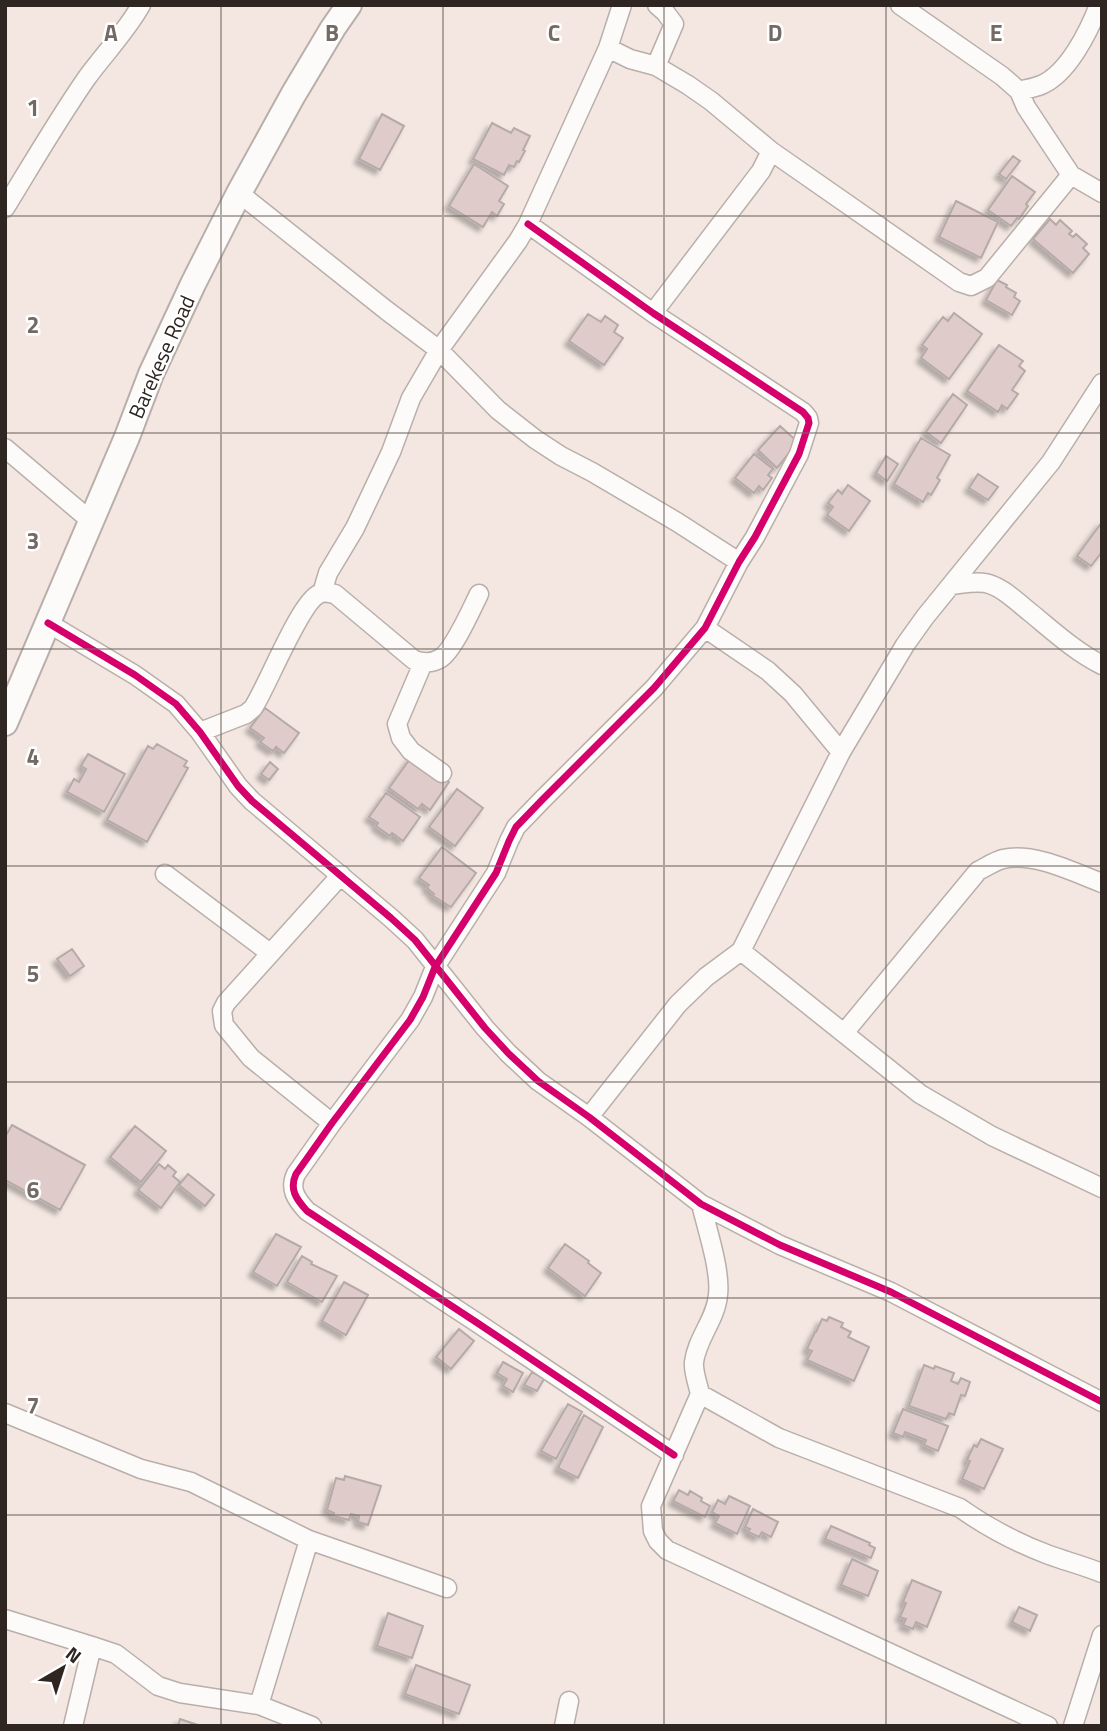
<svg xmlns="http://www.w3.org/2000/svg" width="1107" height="1731" font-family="'Titillium Web',sans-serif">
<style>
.building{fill:#dfccca;stroke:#b5aaa8;stroke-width:2;filter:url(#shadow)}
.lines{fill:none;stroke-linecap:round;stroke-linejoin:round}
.minor-casing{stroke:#b9afaa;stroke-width:21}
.secondary-casing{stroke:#b9afaa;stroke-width:28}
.minor{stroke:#fdfbfa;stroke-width:18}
.secondary{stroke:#fdfbfa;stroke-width:24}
.cycleway-casing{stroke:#fff;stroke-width:11}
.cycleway{stroke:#d6006c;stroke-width:7}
.grid{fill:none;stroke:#746a65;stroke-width:2;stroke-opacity:0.55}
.labels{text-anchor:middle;stroke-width:5;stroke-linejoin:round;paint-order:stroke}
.street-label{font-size:21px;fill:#2f2622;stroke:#fff}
.grid-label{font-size:23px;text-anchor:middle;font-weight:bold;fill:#746a65;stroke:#fff;stroke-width:5;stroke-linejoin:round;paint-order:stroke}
</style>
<defs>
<filter id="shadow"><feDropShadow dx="-4.5" dy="4.5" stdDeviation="2" flood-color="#0004"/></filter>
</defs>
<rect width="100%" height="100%" fill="#f4e7e1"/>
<path class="building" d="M382 114 404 126 380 170 359 159Z
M492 123 511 133 514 128 530 136 523 150 525 151 519 162 517 161 514 167 509 165 504 175 473 159Z
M1013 156 1020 161 1006 179 999 174Z
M474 164 508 186 499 201 504 204 497 216 492 212 483 227 449 206Z
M1012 176 1035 192 1026 204 1028 206 1019 219 1017 218 1011 226 988 210Z
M956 201 998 222 981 258 939 237Z
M1050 219 1056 225 1060 220 1072 231 1069 234 1073 237 1076 234 1087 244 1083 248 1089 254 1073 273 1033 239Z
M997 280 1007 285 1006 287 1016 293 1014 297 1020 301 1012 315 986 300Z
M954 313 982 334 949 379 921 358 927 349 922 345 943 317 948 321Z
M588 314 601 322 605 316 618 325 614 332 623 338 604 365 569 341Z
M999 345 1023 361 1019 366 1025 371 1012 390 1018 394 1007 409 1002 405 998 412 967 391Z
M953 394 967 405 941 443 926 432Z
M780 426 798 442 777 468 758 450Z
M921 438 950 455 937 478 940 480 931 495 928 493 923 502 894 484Z
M754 454 773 469 768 475 772 478 763 490 759 486 754 493 735 478Z
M886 456 898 464 887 481 876 473Z
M978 474 998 487 988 500 969 488Z
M848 485 870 501 849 531 827 515 833 507 828 503 838 490 842 494Z
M1102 522V552L1091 566 1077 556Z
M265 708 299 733 284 753 276 747 273 751 260 742 264 738 250 728Z
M157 744 187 761 184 766 188 768 147 842 107 820 148 746 153 749Z
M88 754 125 774 104 812 67 792 74 779 79 782 86 769 81 766Z
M412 756 449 782 430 810 422 804 418 809 389 788Z
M270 762 278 769 269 780 261 774Z
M457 789 483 808 455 846 429 827Z
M386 793 420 817 403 841 392 833 390 836 376 826 378 823 369 817Z
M442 847 476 873 451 907 433 896 434 894 427 888 429 885 419 878Z
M72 949 84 966 70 976 57 959Z
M12 1125 85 1165 60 1210 5 1180V1137Z
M135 1126 166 1151 141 1182 110 1157Z
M159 1164 165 1169 168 1165 176 1172 173 1176 180 1182 161 1208 138 1190Z
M188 1174 214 1195 205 1206 179 1185Z
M276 1234 301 1247 277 1286 253 1272Z
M565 1244 589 1261 588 1263 601 1273 585 1296 548 1268Z
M302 1256 312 1262 311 1264 337 1276 322 1302 287 1282Z
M344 1282 368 1295 346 1335 322 1321Z
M829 1317 843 1323 841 1327 851 1332 848 1337 869 1347 854 1381 807 1360 812 1351 807 1349 815 1332H816L822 1319 827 1321Z
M459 1329 474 1341 451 1369 436 1357Z
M503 1362 523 1373 513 1392 503 1386 507 1379 497 1373Z
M924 1365 934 1369 935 1366 954 1373 951 1381 958 1384 961 1378 970 1382 965 1396 961 1395 954 1415 949 1413 946 1419 909 1406Z
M532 1372 544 1379 537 1391 524 1385Z
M568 1404 582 1412 556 1459 541 1451Z
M903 1409 948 1426 938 1451 924 1445 926 1440 905 1432 903 1437 893 1433Z
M584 1415 603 1427 578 1478 558 1468Z
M981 1439 1003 1449 984 1489 962 1479 970 1461 967 1460 974 1445 977 1447Z
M345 1476 381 1486 368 1525 358 1522 359 1516 351 1514 349 1520 333 1516 334 1513 327 1510 336 1478 344 1480Z
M679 1490 688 1495 690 1491 702 1498 701 1501 710 1506 705 1517 673 1501Z
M729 1496 750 1506 737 1534 715 1523 719 1516 712 1512 718 1500 725 1504Z
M753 1509 778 1522 771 1537 762 1532 759 1537 748 1532 750 1529 745 1527Z
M831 1526 870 1543 869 1545 875 1548 871 1558 825 1539Z
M852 1559 878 1571 868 1596 841 1585Z
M912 1580 941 1592 927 1627 916 1622 913 1629 903 1625 906 1619 900 1617 906 1603 903 1602Z
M1019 1607 1037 1615 1030 1631 1012 1622Z
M388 1613 423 1626 412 1658 377 1646Z
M416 1665 470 1685 459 1714 405 1694Z
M180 1719 201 1726H178Z"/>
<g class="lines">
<g class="minor-casing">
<path id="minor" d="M900 5 1002 76 1019 91 1026 107 1071 175 1102 193
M608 48 630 59 656 66 688 85 711 101 771 151 761 171 653 313
M656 66 674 24 665 12 657 5
M1019 91C1026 89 1034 88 1041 85 1068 74 1089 31 1099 5
M771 151 959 282 971 286 987 278 1071 175
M239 193 386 310 439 350 498 410 535 439 561 456 592 472 677 522 739 562
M5 208C32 164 57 121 86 79 104 54 126 32 141 5
M528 224 653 313 803 412 808 418 809 423 799 454 755 537 739 562 705 628 654 688 542 800 516 827 509 841 496 873 435 967 423 997 410 1020 332 1123 296 1174C289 1189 296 1199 307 1211L476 1322 674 1455
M5 448 91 521
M952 585C962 584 974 581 985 583 1002 586 1018 603 1031 613 1054 632 1076 652 1102 665
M322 593 328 573 355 528 391 452 411 398 439 350 518 241 528 224 608 48 622 5
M48 623 135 675 176 704 200 732 238 786 252 801 391 918 415 940 485 1028 508 1053 538 1081 589 1117 701 1204 780 1245 891 1292 1102 1402
M705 628 768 671 793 694 841 752
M423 663 397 724 401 738 411 751 442 773
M200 732 246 714 253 708C267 687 300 602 319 594 324 591 329 593 335 594L414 660C423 663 432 664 441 658 454 649 471 610 479 594
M165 874 270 953
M741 951 841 752 905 645 925 617 1051 462 1102 383
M844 1033 978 871C986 867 995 861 1003 859 1034 852 1073 872 1102 883
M589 1117 678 1004 706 977 741 951 920 1094 992 1136 1102 1188
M332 1123 251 1058 224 1025 222 1011 226 1003 341 875
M700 1394C698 1384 693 1372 694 1362 697 1338 716 1319 718 1295 721 1271 707 1229 701 1204
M5 1413 141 1469 191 1482 309 1540 447 1588
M5 1619 92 1646
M259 1705 309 1540
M73 1726 92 1646 116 1654 158 1686 180 1693 259 1705 312 1726
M564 1726 569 1701
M1048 1726 667 1550 658 1541 653 1531 651 1506 700 1394 779 1438 960 1508C987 1527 1017 1543 1049 1555 1066 1561 1084 1566 1102 1573
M1073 1726 1102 1635"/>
</g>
<g class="secondary-casing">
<path id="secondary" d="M5 723 127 437 151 374 193 284 239 193 293 95 333 28 349 5"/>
</g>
<use href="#minor" class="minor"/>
<use href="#secondary" class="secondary"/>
<g class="cycleway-casing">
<path id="cycleway" d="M528 224 653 313 803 412 808 418 809 423 799 454 755 537 739 562 705 628 654 688 542 800 516 827 509 841 496 873 435 967 423 997 410 1020 332 1123 296 1174C289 1189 296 1199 307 1211L476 1322 674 1455
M48 623 135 675 176 704 200 732 238 786 252 801 391 918 415 940 485 1028 508 1053 538 1081 589 1117 701 1204 780 1245 891 1292 1102 1402"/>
</g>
<use href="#cycleway" class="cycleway"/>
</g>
<path class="grid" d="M221 5V1726M443 5V1726M664 5V1726M886 5V1726M5 216H1102M5 433H1102M5 649H1102M5 866H1102M5 1082H1102M5 1298H1102M5 1515H1102"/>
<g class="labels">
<g class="street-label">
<text transform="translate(162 357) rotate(-66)" y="7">Barekese Road</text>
</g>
</g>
<g class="grid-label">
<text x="111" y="41">A</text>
<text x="332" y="41">B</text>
<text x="554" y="41">C</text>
<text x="775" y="41">D</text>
<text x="996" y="41">E</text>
<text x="33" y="116">1</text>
<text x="33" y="333">2</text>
<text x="33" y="549">3</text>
<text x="33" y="765">4</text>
<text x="33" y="982">5</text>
<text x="33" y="1198">6</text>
<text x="33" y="1414">7</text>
</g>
<rect width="1107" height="1731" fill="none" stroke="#2f2622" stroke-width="14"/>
<g transform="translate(63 1668) rotate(39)" stroke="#ffffff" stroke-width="5" paint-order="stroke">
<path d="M0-5L12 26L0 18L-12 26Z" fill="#2f2622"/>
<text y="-10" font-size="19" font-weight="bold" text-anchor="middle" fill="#2f2622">N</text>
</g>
</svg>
